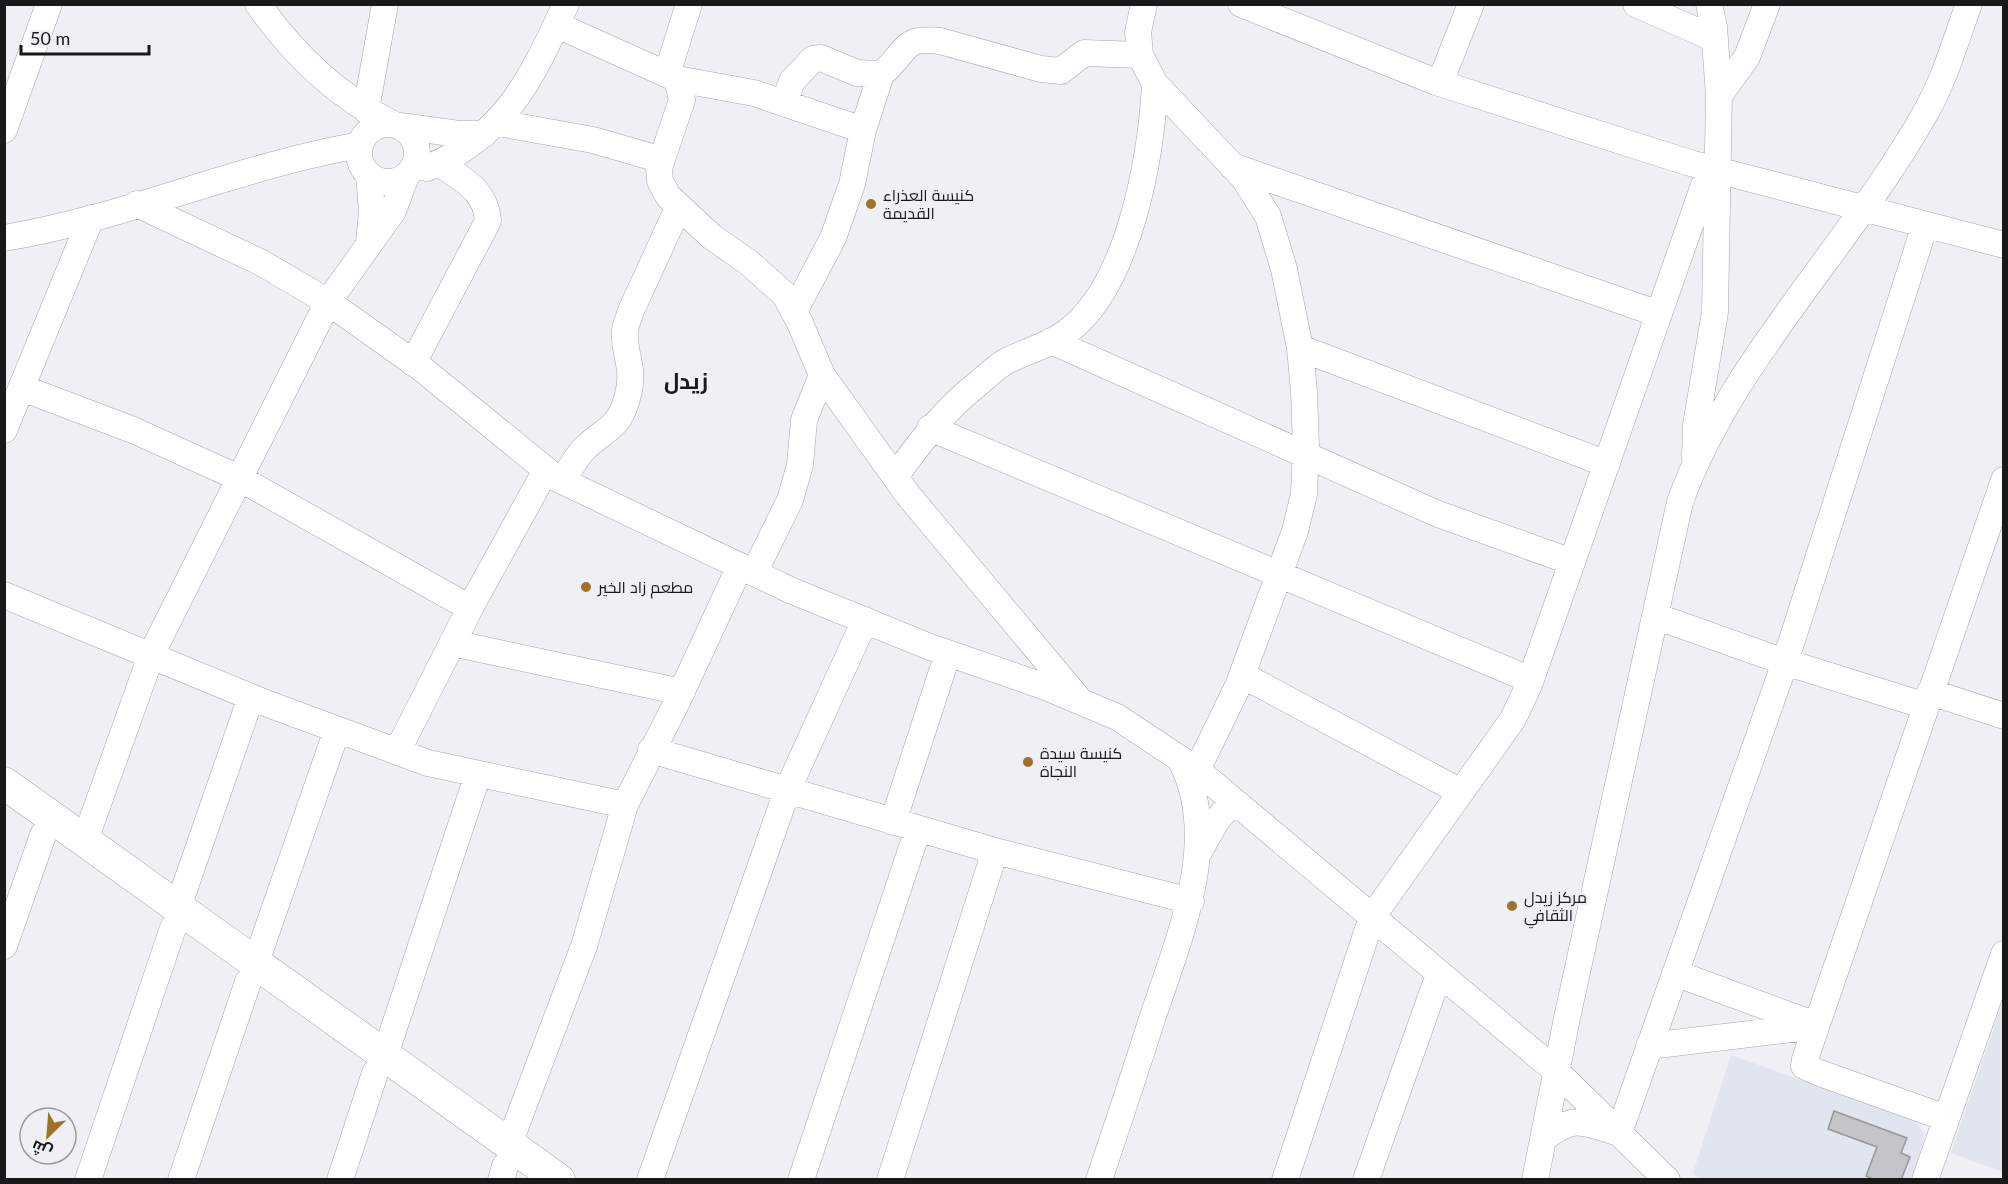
<svg xmlns="http://www.w3.org/2000/svg" width="2008" height="1184" font-family="Lato,Cairo,sans-serif">
<style>
.built{fill:#e0e5ef}
.building{fill:#c5c4c8;stroke:#979699;stroke-width:1.5}
.lines{fill:none;stroke-linecap:round;stroke-linejoin:round}
.minor-casing{stroke:#a4a6a9;stroke-width:27}
.major-casing{stroke:#a4a6a9;stroke-width:33}
.minor{stroke:#fff;stroke-width:26}
.major{stroke:#fff;stroke-width:32}
.poi-dot{fill:#a17125;stroke:#eef0f3;stroke-width:2}
.labels{text-anchor:middle;stroke-width:4.5;stroke-linejoin:round;paint-order:stroke}
.poi-label{font-size:16px;fill:#19191a;stroke:#eef0f3;text-anchor:start}
.district-label{font-size:22px;font-weight:bold;fill:#19191a;stroke:#eef0f3}
</style>
<rect width="100%" height="100%" fill="#eef0f3"/>
<path class="built" d="M2003 1001V1172L1951 1153Z
M1731 1055 1915 1121 1925 1135 1911 1179 1700 1180 1693 1173Z"/>
<path class="building" d="M1834 1111 1907 1138 1901 1153 1910 1157 1901 1180H1875L1866 1176 1877 1147 1828 1129Z"/>
<g class="lines">
<g class="minor-casing">
<path id="minor" d="M258 4C293 54 337 96 391 123
M1144 4 1138 32 1140 55 1155 84 1243 177 1268 216 1284 269 1300 348 1304 392 1306 446 1304 494 1295 531 1238 686 1197 770
M1241 4 1436 82 1690 163 2004 245
M1636 4 1715 39
M557 25 677 79 682 100 659 168 660 181 668 196 712 237 748 262 785 295 800 323 822 375 908 495 1077 697
M667 74 689 4
M677 79 754 93 863 130
M1440 83 1471 4
M1719 96 1747 57 1767 4
M784 103 792 81 813 59 821 58 857 73 881 74C908 53 900 36 940 41L1041 69 1061 71 1084 53 1140 55
M366 110 385 4
M498 123 593 140 662 160
M359 153a29 29 0 1 1 58 0a29 29 0 1 1-58 0Z
M400 126 459 134H484
M4 130 49 4
M1232 166 1659 314
M427 168C506 136 532 77 566 4
M369 175 372 212 369 243
M137 204 262 263 328 302 421 368 556 478 790 590 930 647 1046 687 1117 717 1197 770 1556 1071 1667 1180
M4 238C125 218 239 166 360 145
M794 312 833 238 852 184 863 130 881 74
M1051 341 1438 514 1572 562
M1300 348 1607 464
M413 363 488 221C486 189 462 180 439 163
M22 388 133 430 239 478 470 608
M930 428 1531 680
M4 430 91 218
M1695 458 1696 425 1715 312 1719 96 1714 27 1709 4
M895 477C921 441 945 409 980 382 988 375 996 367 1005 362 1025 351 1049 346 1067 332 1130 285 1151 157 1155 84
M562 481C569 471 575 459 583 450 607 426 621 430 629 390 634 366 623 351 625 331 625 325 629 319 630 313L679 206
M754 573 790 500 800 465 804 420 822 375
M4 595 268 704 428 763 625 805
M1655 616 1785 662 1926 706
M452 643 682 692
M1242 675 1461 792
M1930 692 2004 716
M651 750 995 851 1191 901
M397 752 470 608 546 470
M893 822 948 653
M85 840 152 653 328 302 393 211 406 176
M1199 852 1217 820 1234 801
M178 907 251 697
M4 946 43 835
M256 962 337 730
M1675 973 1813 1024
M1649 1046 1816 1026
M385 1055 478 774
M1946 1118 1817 1072 1804 1066 1805 1059 2004 480
M1619 1133 1785 662 1925 225
M1543 1139C1573 1115 1581 1121 1616 1132
M509 1144 584 946 625 805 675 706 740 566
M88 1180 173 928
M181 1180 248 982
M340 1180 375 1073
M501 1180 505 1166
M650 1180 787 791 865 620
M801 1180 918 829
M890 1180 995 851
M1099 1180C1117 1126 1135 1073 1152 1019 1178 941 1223 838 1180 759
M1285 1180 1372 917 1513 719 1529 685 1710 168
M1366 1180 1439 974
M1535 1180 1567 1018 1680 502C1731 360 1854 242 1927 110 1945 78 1956 39 1969 4
M1925 1180 2004 954"/>
</g>
<g class="major-casing">
<path id="major" d="M4 783 559 1180"/>
</g>
<use href="#minor" class="minor"/>
<use href="#major" class="major"/>
</g>
<g class="poi-dot">
<circle cx="871" cy="204" r="6"/>
<circle cx="586" cy="587" r="6"/>
<circle cx="1028" cy="762" r="6"/>
<circle cx="1512" cy="906" r="6"/>
</g>
<g class="labels">
<g class="poi-label">
<text x="883" y="201">كنيسة العذراء<tspan x="883" dy="18">القديمة</tspan></text>
<text x="598" y="593">مطعم زاد الخير</text>
<text x="1040" y="759">كنيسة سيدة<tspan x="1040" dy="18">النجاة</tspan></text>
<text x="1524" y="903">مركز زيدل<tspan x="1524" dy="18">الثقافي</tspan></text>
</g>
<g class="district-label">
<text x="686" y="389">زيدل</text>
</g>
</g>
<rect width="2008" height="1184" fill="none" stroke="#19191a" stroke-width="12"/>
<g transform="translate(48 1136) rotate(205)"><circle r="28" fill="#eef0f3" stroke="#999a9c" stroke-width="1.5"/>
<path d="M0-4.5L10 22L0 15L-10 22Z" fill="#a17125"/>
<text y="-9" font-size="16" font-weight="bold" text-anchor="middle" fill="#19191a">ش</text>
</g>
<path d="M21 45v9h128v-9" fill="none" stroke="#19191a" stroke-width="3"/>
<text x="30" y="45" font-size="18" fill="#19191a" stroke="#eef0f3" stroke-width="4.5" paint-order="stroke">50 m</text>
</svg>
